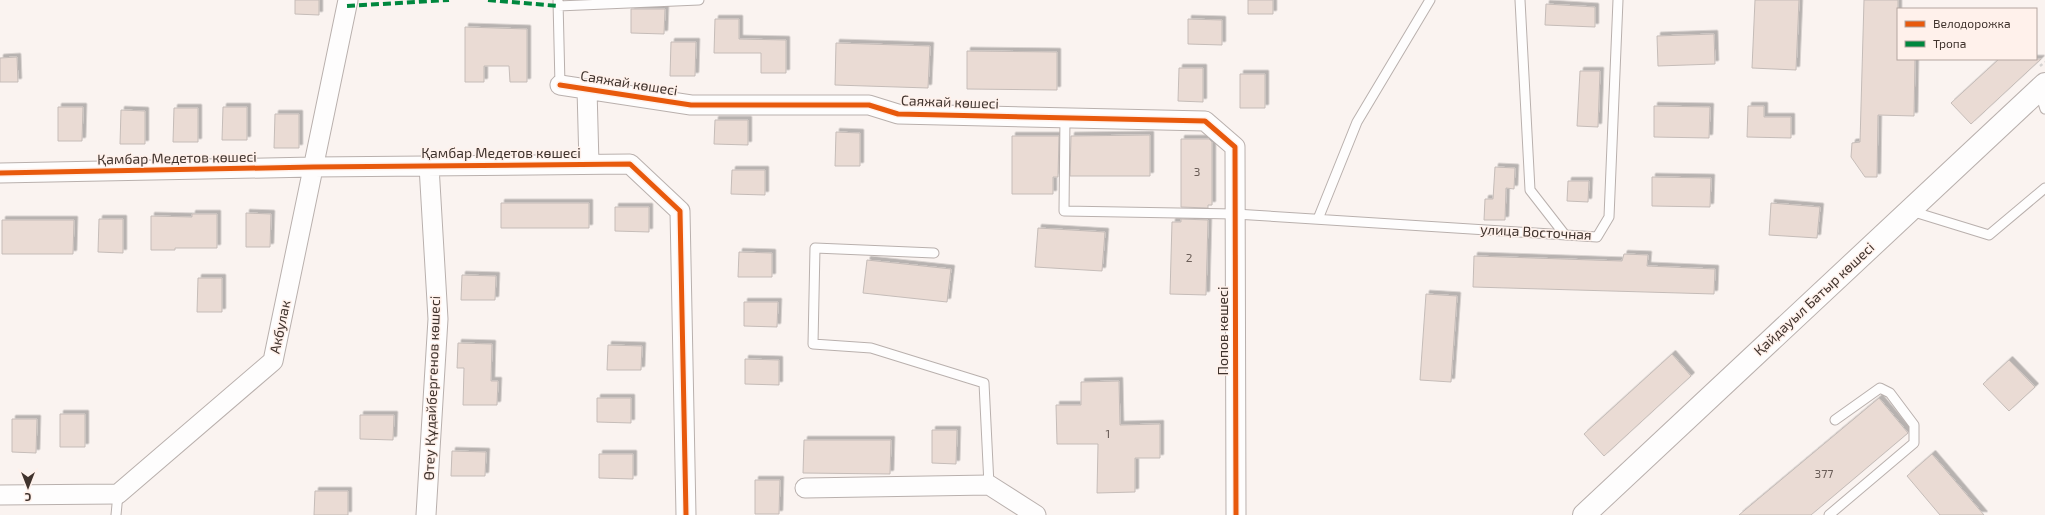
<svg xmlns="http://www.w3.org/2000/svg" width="2045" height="515" font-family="'Exo 2',sans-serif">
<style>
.building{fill:#eadbd4;stroke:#c5bcb8;filter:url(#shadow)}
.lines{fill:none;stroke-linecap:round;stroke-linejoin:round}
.service-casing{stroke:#b9b0ad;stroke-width:11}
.minor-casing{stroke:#b9b0ad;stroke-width:21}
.tertiary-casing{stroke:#b9b0ad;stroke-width:24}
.path{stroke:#d6d4d2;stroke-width:2.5;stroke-dasharray:3 3;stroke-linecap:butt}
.service{stroke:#fefdfd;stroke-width:9}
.minor{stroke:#fefdfd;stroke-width:19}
.tertiary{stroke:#fefdfd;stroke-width:22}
.quiet{stroke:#00873e;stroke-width:4;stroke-dasharray:8 4;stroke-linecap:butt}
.cycleway-casing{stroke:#fff1eb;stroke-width:8}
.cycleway{stroke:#e8590c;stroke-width:5}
.labels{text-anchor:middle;stroke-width:3;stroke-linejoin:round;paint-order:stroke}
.number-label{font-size:12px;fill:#6a5d57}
.street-label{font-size:14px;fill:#40332d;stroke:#fff1eb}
</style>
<defs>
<filter id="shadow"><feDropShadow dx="3.5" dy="-3.5" stdDeviation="0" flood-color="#0004"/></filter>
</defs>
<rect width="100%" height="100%" fill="#faf3f0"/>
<path class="building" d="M295 0H319V15L295 14Z
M1248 0H1273V14H1248Z
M1755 0H1799L1796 70 1752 68Z
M1864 0H1898V59H1915L1914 116 1878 115 1877 177H1865L1851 157 1852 143 1860 142Z
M1546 4 1595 7V27L1545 25Z
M631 9H665L664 34 631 33Z
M715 19H739V39L786 40V73H761V53H714Z
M1188 19 1222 20V45L1188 44Z
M465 27 527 29V82H510L509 66H484V82H465Z
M1714 34 1715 64 1658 66 1657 36Z
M671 42H696L695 76H670Z
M836 43 930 46 928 88 835 85Z
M967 51 1057 52V90L967 89Z
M17 57 18 82H0V58Z
M1999 59H2041L1971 124 1951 103Z
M1179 68H1203V102L1178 101Z
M1580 71H1600L1598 127 1577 126Z
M1240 74H1265V108H1240Z
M1654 106 1710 107 1709 138 1654 137Z
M1748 106H1764V117H1791V138L1747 137Z
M58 107H83L82 141H58Z
M223 107H247V140H222Z
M174 108H198V142H173Z
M121 110 145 111V144H120Z
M275 114H299V148H274Z
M715 120H748V145L714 144Z
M836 132 860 133V166H835Z
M1150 135V176H1070L1071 136Z
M1012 136H1059L1058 177H1053V194H1012Z
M1181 139H1209L1212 142V205H1208V208L1181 207Z
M1495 167 1515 168 1514 189 1506 188 1505 220H1484L1485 199H1493Z
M732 170H765V195L731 194Z
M1652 177 1711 178 1710 207 1652 206Z
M1568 181H1589L1588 202 1567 201Z
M501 203H589V228H501Z
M1771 203 1820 207 1817 238 1769 235Z
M615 207H649V232L615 231Z
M246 213 271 214 270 247H246Z
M192 214H217V248H175V250H151V216L192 217Z
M99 219H123V253L98 252Z
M1181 219 1208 220 1206 295 1170 294 1172 222H1181Z
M2 220H74L73 254H2Z
M1038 228 1105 232 1102 271 1035 267Z
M739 252 772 253V277H738Z
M1624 254 1648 255 1647 266 1715 269 1714 294 1473 287 1474 256 1622 261Z
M867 260 951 269 947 302 863 293Z
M462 275 496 276 495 300H461Z
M198 278H222V312H197Z
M1426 294 1457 296 1451 382 1420 380Z
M744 302H778L777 327 744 326Z
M458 343 492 344 491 381H498L497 405H463L464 368H457Z
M608 345 642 346 641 370H607Z
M1672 354 1691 376 1604 456 1584 434Z
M745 359 779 360V385L745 384Z
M2009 360 2035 387 2009 411 1983 384Z
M1119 381 1120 425 1160 424V458H1135V492L1097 493 1098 444H1057L1056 405H1081V382Z
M597 398H631V423L597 422Z
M1879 398 1908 433 1811 515H1739Z
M60 414H85V447H60Z
M360 415H394L393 440 360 439Z
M12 419H37L36 453 12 452Z
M932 430H957L956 464 932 463Z
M804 440H891L890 474 803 473Z
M452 451 486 452 485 476H451Z
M599 454H633V479L599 478Z
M1932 454 1984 515H1940L1907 476Z
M755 480H780L779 514H755Z
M315 491H348V515H314Z"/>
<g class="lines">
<g class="service-casing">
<path id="service" d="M1520 0 1530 190 1565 235
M558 1 560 85
M558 6 699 0
M2039 90 2045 109
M1065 118 1064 211 1235 214 1597 237 1609 217 1618 0
M1911 211 1989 235 2045 188
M1318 219 1357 122 1430 0
M934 253 815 248 813 344 871 348 984 383 989 485
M116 515 118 494
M1829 515 1914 443V425L1890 393 1880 388 1835 420"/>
</g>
<g class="minor-casing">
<path id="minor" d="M560 85 691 105H869L898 114 1205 121 1235 147 1236 515
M587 89 589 164
M0 173 313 167 630 164 680 211 686 515
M805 488 989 485 1036 515
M0 495 118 494 273 361 348 0
M426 515 438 319 429 166"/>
</g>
<g class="tertiary-casing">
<path id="tertiary" d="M1584 515 2045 84"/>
</g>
<path class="path" d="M2040 66 2045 62"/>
<use href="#service" class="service"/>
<use href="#minor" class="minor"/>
<use href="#tertiary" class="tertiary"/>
<path class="quiet" d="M488 0 558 6
M347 6 449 0"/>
<g class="cycleway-casing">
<path id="cycleway" d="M560 85 691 105H869L898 114 1205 121 1235 147 1236 515
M0 173 313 167 630 164 680 211 686 515"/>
</g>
<use href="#cycleway" class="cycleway"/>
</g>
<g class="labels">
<g class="number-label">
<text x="1197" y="176">3</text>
<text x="1189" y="262">2</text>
<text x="1108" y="438">1</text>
<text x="1824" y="478">377</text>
</g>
<g class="street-label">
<text transform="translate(629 83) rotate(9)" y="5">Саяжай көшесі</text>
<text transform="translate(950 102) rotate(2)" y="5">Саяжай көшесі</text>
<text x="501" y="158">Қамбар Медетов көшесі</text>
<text transform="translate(177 158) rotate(-1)" y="5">Қамбар Медетов көшесі</text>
<text transform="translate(1536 232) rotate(3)" y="5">улица Восточная</text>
<text transform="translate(1814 299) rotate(-43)" y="5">Қайдауыл Батыр көшесі</text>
<text transform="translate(280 327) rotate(-78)" y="5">Акбулак</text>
<text transform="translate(1223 331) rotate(-90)" y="5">Попов көшесі</text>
<text transform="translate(432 388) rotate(-88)" y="5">Өтеу Құдайбергенов көшесі</text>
</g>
</g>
<rect x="1897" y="8" width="140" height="52" fill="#fff1eb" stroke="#b3a59f"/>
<rect x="1905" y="21" width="20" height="6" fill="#e8590c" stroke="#b3a59f"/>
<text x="1933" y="28" font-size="12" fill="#40332d">Велодорожка</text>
<rect x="1905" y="41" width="20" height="6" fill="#00873e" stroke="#b3a59f"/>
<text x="1933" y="48" font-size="12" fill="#40332d">Тропа</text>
<g transform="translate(28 487) rotate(180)" stroke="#fff1eb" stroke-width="3" paint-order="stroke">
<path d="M0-3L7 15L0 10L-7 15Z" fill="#40332d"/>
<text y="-6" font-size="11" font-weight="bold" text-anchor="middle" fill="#40332d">С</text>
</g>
</svg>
